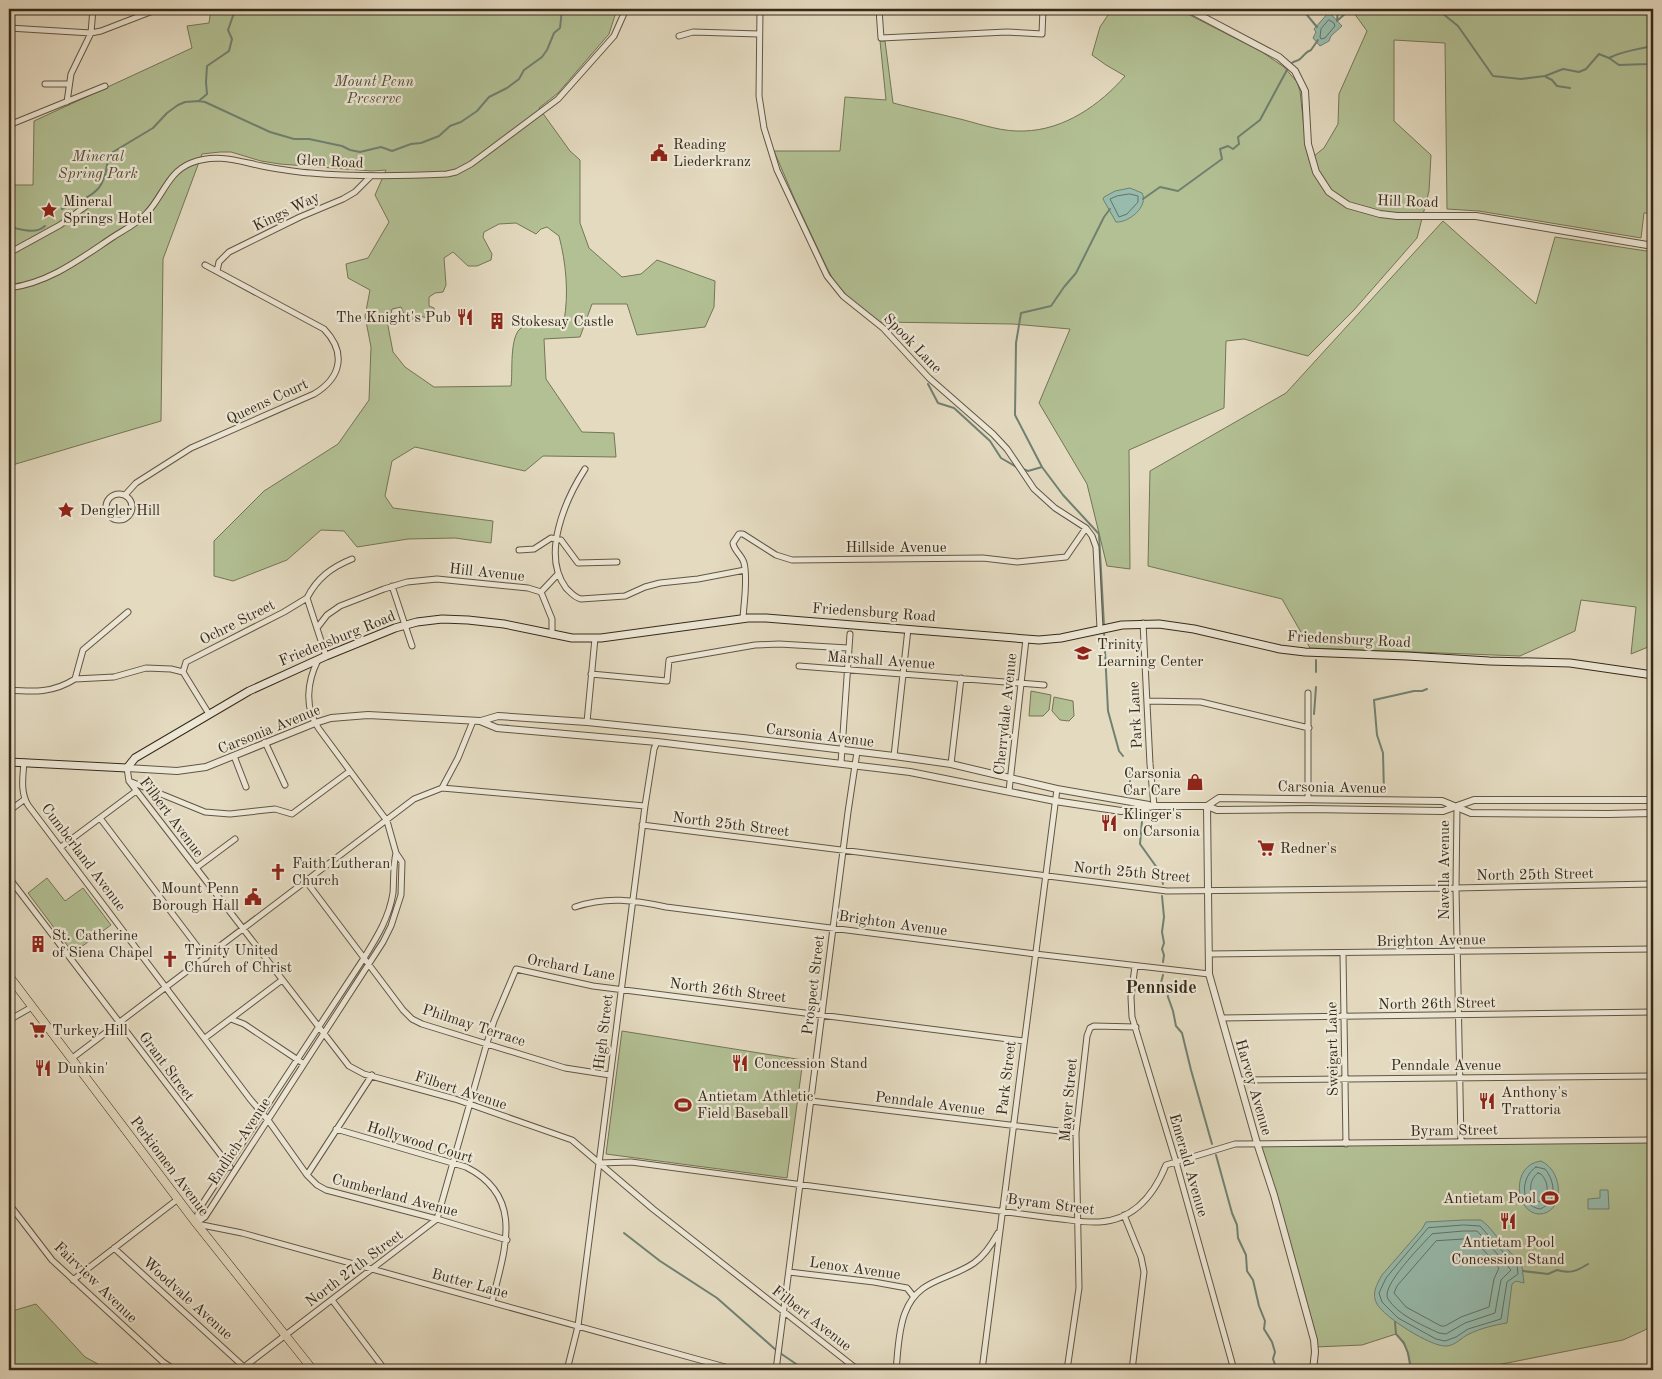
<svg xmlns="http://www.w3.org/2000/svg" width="1662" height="1379" font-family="'Old Standard TT',serif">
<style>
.green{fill:#b2c094;stroke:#747556;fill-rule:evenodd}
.water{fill:#97bbad;stroke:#708172}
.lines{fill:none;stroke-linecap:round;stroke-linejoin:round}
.shore{stroke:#667263;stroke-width:1}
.stream{stroke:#708172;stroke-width:2}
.minor-casing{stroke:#625643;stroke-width:7}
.tertiary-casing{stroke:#625643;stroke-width:8}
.secondary-casing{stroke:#362a19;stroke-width:9}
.primary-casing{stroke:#362a19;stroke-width:9}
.minor{stroke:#ede7d6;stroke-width:5}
.tertiary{stroke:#ede7d6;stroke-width:6}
.secondary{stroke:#ede7d6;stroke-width:7}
.primary{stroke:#e4dac0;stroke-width:8}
.labels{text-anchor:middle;stroke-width:4.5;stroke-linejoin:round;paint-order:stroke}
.park-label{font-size:15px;font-style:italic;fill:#555038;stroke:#ede7d6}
.poi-label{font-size:15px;fill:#362a19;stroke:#ede7d6;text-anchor:start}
.street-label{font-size:15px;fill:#362a19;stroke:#ede7d6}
.quarter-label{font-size:18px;font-weight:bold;fill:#362a19;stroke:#ede7d6}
</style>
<rect width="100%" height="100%" fill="#e4dac0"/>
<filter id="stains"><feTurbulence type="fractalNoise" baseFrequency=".004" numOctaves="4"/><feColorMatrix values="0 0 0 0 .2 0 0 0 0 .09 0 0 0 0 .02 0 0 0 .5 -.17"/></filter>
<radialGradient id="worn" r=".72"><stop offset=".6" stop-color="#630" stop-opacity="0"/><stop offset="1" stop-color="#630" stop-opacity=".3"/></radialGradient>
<path class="green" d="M211 9H617L609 34 558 93 539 108 570 151 580 160V223L589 248 622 277 641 274 657 260 715 281 714 307 705 327 637 335 627 304H592L580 337 544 339 546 379 582 432 614 433 616 457 543 456 525 471 415 447 392 461 385 496 393 508 493 521 491 543 455 538 408 539 357 547 344 531 321 530 287 560 233 581 214 576V541L264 491 338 444 369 400 371 347 365 316 370 290 348 278 346 264 368 258 389 222 375 195 386 170 372 171 280 164 261 161 231 152H220L202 154 163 259 161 421 9 466V185H33L34 121 192 48 187 26 209 23ZM516 223 536 234 541 229 547 227 559 236C566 263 569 293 564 321 554 323 528 323 521 328 509 337 513 372 511 386L434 387 405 367 393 352 388 326 392 309 401 307 406 319 412 320 416 315 431 319 435 313 434 308 429 306V297L435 293 443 292 446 285 444 258 453 252 468 266H477L491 260 492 254 483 237 484 232 499 224Z
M1112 9H1178L1262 52 1284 67 1297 82 1300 91 1305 137 1309 160 1324 148 1338 124 1339 94 1367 31 1351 9H1653V201L1649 213H1644L1641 238 1479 211 1447 209 1445 43 1394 40V121L1431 155 1429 191 1417 238 1354 310 1308 356 1244 339 1226 341 1224 408 1129 450 1130 569 1107 566 1087 484 1039 403 1070 329 1013 324 880 322 852 301 835 283 827 268 795 200 774 151H840L845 97 886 100 880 41H885L893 103C916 109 940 114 964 120 983 125 1003 132 1024 131 1064 130 1100 105 1125 76L1106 65 1092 55 1100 27Z
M1443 221 1536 304 1555 237 1653 252V645L1631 654 1636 607 1581 600 1575 631 1520 656 1310 648 1282 599 1148 566 1150 471 1286 393Z
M1031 691 1051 695 1049 710 1043 716H1029Z
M1054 697 1073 701 1074 716 1069 721 1060 720 1052 711Z
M47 878 65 901 83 888 111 925 73 953 28 893Z
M622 1031 803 1060 787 1178 606 1154Z
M1653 1140V1323L1645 1330 1623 1340 1472 1370H1404L1410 1364C1408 1351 1405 1344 1396 1334L1362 1345 1315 1347 1257 1143Z
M36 1304 85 1357 109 1370H9V1312Z"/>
<path class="water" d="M1329 12 1342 26 1331 36 1329 41 1320 46 1313 38 1316 32 1314 29Z
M1130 188 1142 193C1149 206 1129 223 1116 222L1103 199 1104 197 1115 191Z
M1541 1161C1565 1172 1564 1214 1539 1214 1515 1213 1510 1165 1541 1161Z
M1600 1190H1608L1609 1209H1588V1199L1600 1198Z
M1464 1220H1481L1488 1226 1515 1258 1521 1259 1524 1283 1516 1281 1512 1284 1507 1323C1495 1325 1481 1328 1469 1334 1462 1337 1455 1346 1446 1346 1431 1347 1384 1317 1377 1304 1371 1294 1377 1284 1382 1275L1422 1229 1426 1222Z"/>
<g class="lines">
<path class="shore" d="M1329 20 1334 23 1335 26 1325 38 1321 39 1320 37 1321 29Z
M1130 194 1138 196V202L1127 214 1119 217 1110 199 1117 196Z
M1536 1167 1545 1169C1555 1181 1558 1202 1540 1209 1520 1206 1520 1177 1536 1167Z
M1538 1173 1541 1174C1549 1183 1550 1195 1539 1202 1528 1196 1528 1180 1538 1173Z
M1464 1225 1480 1226 1511 1261 1517 1264 1518 1274 1507 1282 1501 1319 1468 1329 1456 1337 1445 1341 1436 1339 1398 1318 1382 1302 1379 1293 1386 1278 1428 1228Z
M1464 1231H1477L1480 1234 1511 1270 1501 1280 1495 1313 1465 1323 1446 1334 1439 1333C1422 1325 1398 1315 1388 1299 1380 1286 1423 1244 1432 1234Z
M1465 1239 1475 1240 1499 1268 1494 1279 1489 1307 1461 1317 1445 1326H1441L1406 1307 1394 1293 1397 1286 1436 1241Z"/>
<path class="stream" d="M1302 9 1317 27
M1412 9 1427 11 1433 9
M1437 9 1458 26 1493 76 1521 79 1545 76 1563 69 1579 72 1586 69 1599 54 1609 58C1622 51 1636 50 1651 46L1653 48
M1338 20 1346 13 1345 9
M1337 21 1338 9
M1609 58 1619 65 1647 64 1653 60
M1291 64C1294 60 1297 62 1300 59 1305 55 1305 52 1311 50L1318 40
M1546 77 1552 80 1557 86 1570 88
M200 100 207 94 206 82 207 66 229 51 232 39 228 30 234 13 238 9
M1143 199 1160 187 1178 191 1222 159 1220 149 1228 146 1233 149 1239 144 1238 137 1260 120 1288 68
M62 209C93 195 106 193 108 155L153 128 167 113 178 105 185 102 199 101 205 102 270 132 294 139H309L342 146 350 150 360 152 381 147 392 151 411 144 421 143 439 136 450 126 461 122 477 111 489 97 507 88 519 79 524 70 542 57 547 50 554 33 560 28 562 9
M9 227C21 229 35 235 45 226
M928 384 938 403 954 408 990 441 1001 458 1018 468
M1042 467 1015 415 1016 343 1021 313 1051 306 1064 287 1076 273 1104 217 1110 209
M1023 469 1028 471 1042 467 1063 495 1099 534 1104 626
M1104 631 1108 711 1119 751 1123 756
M1316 672V660
M1314 714 1316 687
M1384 793 1383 753 1377 735 1374 700 1414 691H1422L1427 689
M1129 794 1131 767
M1142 821 1140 844 1160 872 1163 884
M1162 896 1164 917 1162 932 1164 943 1162 949 1164 955 1163 962
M1163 975 1161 983 1167 990 1168 997 1173 1011 1176 1026 1182 1033 1191 1070 1212 1144
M1216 1155 1232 1213 1237 1225 1238 1238 1246 1255 1247 1271 1253 1280 1259 1306 1265 1321 1264 1329 1272 1342 1275 1352 1273 1359 1277 1370
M624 1233 660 1261 717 1298 776 1350
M1523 1271 1548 1274 1557 1270C1570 1274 1577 1271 1588 1264
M1395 1322 1396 1334 1404 1343 1408 1353 1410 1364 1404 1370
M780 1353 805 1370"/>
<g class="minor-casing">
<path id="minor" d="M760 9 759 96 764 128 777 170 827 276 843 296 883 328 929 378 993 434 1007 449 1034 489 1055 508 1086 528 1092 536 1096 547 1100 629
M879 9 881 38 1007 32 1042 34 1043 9
M9 28 91 33 101 31 158 9
M679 36 693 32 759 34
M45 84H69
M67 102 71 74 91 33 93 9
M9 125 105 86
M9 253 60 225 90 203
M217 271 219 262 229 252 300 217 343 199 355 192 371 176
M9 288C49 283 80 259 113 237 124 230 138 223 147 213 163 196 168 172 191 163 216 153 238 161 262 166 278 169 294 172 311 173 356 177 402 176 447 174L456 172 471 164 558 99 614 36 626 9
M585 469C565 500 541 555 566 588 571 593 575 598 581 599L625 596 645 587 660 583 698 579 745 570
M106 507a13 13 0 1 1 26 0a13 13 0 1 1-26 0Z
M125 495 136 483 191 448 314 394C341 378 347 353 324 329L205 265
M519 550 534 549 551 538 561 540 578 563 617 562
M392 586 412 646
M541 592 552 619V635
M541 592 558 574
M743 618C744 602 748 578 744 563 742 555 734 551 733 543L739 534H743L776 555 792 560 983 558 1017 562 1066 557 1086 528
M1143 623 1150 764 1154 806
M317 628 327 615 340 606 384 589 407 582 437 579 528 588 541 592
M326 656 307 598C317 578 332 567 352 559
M799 666 1044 685
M183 672 186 662 284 612 307 598
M183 672 209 714
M591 674 667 681 669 660 755 645 779 644 848 648
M75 679 114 677 146 668 171 669 183 672
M9 690C34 692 53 693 75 679L83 650 128 612
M1147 701 1201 702 1309 728
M587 722 595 638
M265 742 285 785
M234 756 246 787
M894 756 908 629
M24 762C23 776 20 792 28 805L250 1099 268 1120 307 1175 317 1185 326 1190 437 1219 507 1240
M841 763 850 634
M951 764 961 678
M127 768 129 781 349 1066 364 1074 455 1099 572 1140 653 1209 858 1370
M129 781 205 812 230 814 275 809 292 814 350 771
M442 788 458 758 473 721
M1009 791 1026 639
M1308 799V693
M1457 807 1456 888 1461 1142
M9 811 25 799
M100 818 206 958
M642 825 1167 891 1456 888 1653 884
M61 847 136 791
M196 868 235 839
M9 878 230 1167
M306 881 403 1010 412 1019 422 1024 565 1068 610 1075
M575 907C607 896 634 900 666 907L1035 954 1209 974
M1209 954 1653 949
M1343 954 1346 1144
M1135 966 1131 997 1132 1017 1176 1162 1234 1370
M1222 1018 1653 1012
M231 1019 244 1024 304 1064
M9 1020 32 1007
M205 1038 282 980
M71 1059 414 799 442 788 645 806
M1239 1080 1653 1076
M811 1101 1076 1133
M336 1129 466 1167C526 1197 504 1251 492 1302
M599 1163 631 1162 1052 1218C1067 1219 1083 1223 1099 1222 1134 1220 1154 1195 1166 1165L1235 1144 1653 1140
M307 1175 372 1075
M9 1204 52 1260 163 1362 175 1370
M1124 1215 1141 1257 1144 1272 1132 1370
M196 1223 205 1217 383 942 391 926 401 895 402 862 396 853 387 821 319 729C304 708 307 682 318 660
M196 1223 199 1209 364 958C377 937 389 918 393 893 394 879 393 866 396 853
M197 1224 242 1233 736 1370
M114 1248 244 1367
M789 1272 874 1282 907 1288 914 1297
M73 1280 178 1199
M332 1300 385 1370
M240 1370 437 1219 487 1043 494 1021 516 969 593 986 1024 1041
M567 1370 578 1326 645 806 654 749 657 742
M776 1370 848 812 857 752
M896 1370C898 1352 898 1331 905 1313 918 1278 948 1281 974 1263 984 1256 992 1244 998 1233
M982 1370 1057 789
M1067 1370 1079 1288 1076 1133 1087 1036 1090 1028 1094 1026 1136 1027"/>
</g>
<g class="tertiary-casing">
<path id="tertiary" d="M1188 9 1279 57 1295 71 1305 91 1308 144 1316 172 1329 192 1348 205 1380 214 1397 216H1476L1653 246
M481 721 498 716 587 722 743 738 894 756 951 764 1057 789 1149 805
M127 768 177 771 206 767 315 723 331 718 368 715 480 721 497 728 657 742 910 772 1055 801 1121 811 1154 806H1207L1217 810 1309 809 1443 811 1474 800H1653
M1207 806 1209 974 1257 1143 1274 1195 1314 1340 1315 1352 1313 1370
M1207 806 1219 798 1442 801 1471 813 1608 814 1653 813"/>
</g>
<g class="secondary-casing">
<path id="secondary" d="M9 762 127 768 135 758 249 691 326 656 395 628 417 622 442 619 468 620 504 624 572 638H601L748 618H766L1039 640 1061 638 1122 625 1159 624 1194 629 1280 649 1305 652 1407 656 1489 661 1570 663 1653 675"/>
</g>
<g class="primary-casing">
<path id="primary" d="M9 976 196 1223 313 1370"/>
</g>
<use href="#minor" class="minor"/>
<use href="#tertiary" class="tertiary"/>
<use href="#secondary" class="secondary"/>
<use href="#primary" class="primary"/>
</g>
<defs>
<g id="civic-bare" transform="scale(1.35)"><path d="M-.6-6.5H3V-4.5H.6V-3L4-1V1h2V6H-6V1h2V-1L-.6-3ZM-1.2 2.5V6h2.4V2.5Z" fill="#8f2418" stroke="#ede7d6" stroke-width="2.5" paint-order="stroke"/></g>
<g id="sight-bare" transform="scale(1.35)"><path d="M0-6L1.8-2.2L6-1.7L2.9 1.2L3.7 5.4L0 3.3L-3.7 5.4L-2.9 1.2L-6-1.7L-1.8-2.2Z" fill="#8f2418" stroke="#ede7d6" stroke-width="2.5" paint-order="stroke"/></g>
<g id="restaurant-bare" transform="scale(1.35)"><path d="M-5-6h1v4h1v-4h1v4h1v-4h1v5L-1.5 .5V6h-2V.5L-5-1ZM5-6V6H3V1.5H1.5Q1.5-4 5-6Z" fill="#8f2418" stroke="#ede7d6" stroke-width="2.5" paint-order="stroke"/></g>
<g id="building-bare" transform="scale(1.35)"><path d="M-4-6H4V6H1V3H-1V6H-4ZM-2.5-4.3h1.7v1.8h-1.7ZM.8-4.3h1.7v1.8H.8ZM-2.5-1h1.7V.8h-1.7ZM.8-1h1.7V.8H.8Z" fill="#8f2418" stroke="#ede7d6" stroke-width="2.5" paint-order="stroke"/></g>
<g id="school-bare" transform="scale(1.35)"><path d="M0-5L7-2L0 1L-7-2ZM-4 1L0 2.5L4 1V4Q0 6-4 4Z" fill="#8f2418" stroke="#ede7d6" stroke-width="2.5" paint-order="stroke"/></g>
<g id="shop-bare" transform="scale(1.35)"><path d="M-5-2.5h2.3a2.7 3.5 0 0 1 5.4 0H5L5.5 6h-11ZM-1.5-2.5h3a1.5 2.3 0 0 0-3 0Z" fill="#8f2418" stroke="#ede7d6" stroke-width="2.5" paint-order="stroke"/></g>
<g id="supermarket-bare" transform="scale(1.35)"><path d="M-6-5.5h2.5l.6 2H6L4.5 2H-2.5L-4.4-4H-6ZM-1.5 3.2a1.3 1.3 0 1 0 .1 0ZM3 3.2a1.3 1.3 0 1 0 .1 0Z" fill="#8f2418" stroke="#ede7d6" stroke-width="2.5" paint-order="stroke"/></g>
<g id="church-bare" transform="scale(1.35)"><path d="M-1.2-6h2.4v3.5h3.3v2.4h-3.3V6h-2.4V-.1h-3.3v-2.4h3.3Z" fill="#8f2418" stroke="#ede7d6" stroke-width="2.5" paint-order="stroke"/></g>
<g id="stadium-bare" transform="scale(1.35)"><path d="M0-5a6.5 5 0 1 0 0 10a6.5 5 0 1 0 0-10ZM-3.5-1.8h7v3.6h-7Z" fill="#8f2418" stroke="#ede7d6" stroke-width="2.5" paint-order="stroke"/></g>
</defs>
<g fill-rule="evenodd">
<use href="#civic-bare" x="659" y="153"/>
<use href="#sight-bare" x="49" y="210"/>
<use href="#restaurant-bare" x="465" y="317"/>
<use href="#building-bare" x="497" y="321"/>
<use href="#sight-bare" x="66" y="510"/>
<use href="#school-bare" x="1083" y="653"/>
<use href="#shop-bare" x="1195" y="782"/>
<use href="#restaurant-bare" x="1109" y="823"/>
<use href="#supermarket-bare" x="1266" y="848"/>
<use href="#church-bare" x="278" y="872"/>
<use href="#civic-bare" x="253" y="897"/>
<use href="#building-bare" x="38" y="944"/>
<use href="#church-bare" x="170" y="959"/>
<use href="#supermarket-bare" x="38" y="1030"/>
<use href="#restaurant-bare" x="740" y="1063"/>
<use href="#restaurant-bare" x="43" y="1068"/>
<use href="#restaurant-bare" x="1487" y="1101"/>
<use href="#stadium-bare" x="683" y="1105"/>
<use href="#stadium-bare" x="1550" y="1198"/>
<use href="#restaurant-bare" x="1508" y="1221"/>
</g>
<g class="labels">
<g class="park-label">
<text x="374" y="86">Mount Penn<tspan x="374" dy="17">Preserve</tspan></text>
<text x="98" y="161">Mineral<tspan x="98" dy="17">Spring Park</tspan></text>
</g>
<g class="poi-label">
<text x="673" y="149">Reading<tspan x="673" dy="17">Liederkranz</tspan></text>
<text x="63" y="206">Mineral<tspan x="63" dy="17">Springs Hotel</tspan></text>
<text x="451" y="322" text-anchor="end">The Knight's Pub</text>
<text x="511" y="326">Stokesay Castle</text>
<text x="80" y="515">Dengler Hill</text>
<text x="1097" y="649">Trinity<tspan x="1097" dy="17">Learning Center</tspan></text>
<text x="1181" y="778" text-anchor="end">Carsonia<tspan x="1181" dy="17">Car Care</tspan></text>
<text x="1123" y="819">Klinger's<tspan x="1123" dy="17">on Carsonia</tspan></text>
<text x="1280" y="853">Redner's</text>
<text x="292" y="868">Faith Lutheran<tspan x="292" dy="17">Church</tspan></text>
<text x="239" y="893" text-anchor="end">Mount Penn<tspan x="239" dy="17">Borough Hall</tspan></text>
<text x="52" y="940">St. Catherine<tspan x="52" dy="17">of Siena Chapel</tspan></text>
<text x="184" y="955">Trinity United<tspan x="184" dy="17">Church of Christ</tspan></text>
<text x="52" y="1035">Turkey Hill</text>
<text x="754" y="1068">Concession Stand</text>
<text x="57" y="1073">Dunkin'</text>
<text x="1501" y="1097">Anthony's<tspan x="1501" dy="17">Trattoria</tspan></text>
<text x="697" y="1101">Antietam Athletic<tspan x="697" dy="17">Field Baseball</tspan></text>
<text x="1536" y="1203" text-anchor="end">Antietam Pool</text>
<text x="1508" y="1247" text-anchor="middle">Antietam Pool<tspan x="1508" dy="17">Concession Stand</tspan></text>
</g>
<g class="street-label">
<text transform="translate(330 161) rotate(3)" y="5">Glen Road</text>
<text transform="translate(1408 201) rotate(2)" y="5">Hill Road</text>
<text transform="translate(286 211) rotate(-26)" y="5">Kings Way</text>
<text transform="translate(913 343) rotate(46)" y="5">Spook Lane</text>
<text transform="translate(267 401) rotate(-25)" y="5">Queens Court</text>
<text x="896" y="552">Hillside Avenue</text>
<text transform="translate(487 572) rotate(6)" y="5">Hill Avenue</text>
<text transform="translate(874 612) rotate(4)" y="5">Friedensburg Road</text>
<text transform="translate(237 622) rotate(-27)" y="5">Ochre Street</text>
<text transform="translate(337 638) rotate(-22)" y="5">Friedensburg Road</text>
<text transform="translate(1349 639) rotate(3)" y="5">Friedensburg Road</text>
<text transform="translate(881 660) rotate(4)" y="5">Marshall Avenue</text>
<text transform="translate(1005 714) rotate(-84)" y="5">Cherrydale Avenue</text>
<text transform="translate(1135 715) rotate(-93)" y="5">Park Lane</text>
<text transform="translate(269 729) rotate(-22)" y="5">Carsonia Avenue</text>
<text transform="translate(820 735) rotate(7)" y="5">Carsonia Avenue</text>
<text transform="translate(1332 787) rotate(1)" y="5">Carsonia Avenue</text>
<text transform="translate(172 817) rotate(53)" y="5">Filbert Avenue</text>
<text transform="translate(731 824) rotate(7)" y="5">North 25th Street</text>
<text transform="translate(84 857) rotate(53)" y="5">Cumberland Avenue</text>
<text transform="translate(1444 870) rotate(-90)" y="5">Navella Avenue</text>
<text transform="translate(1132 872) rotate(5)" y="5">North 25th Street</text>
<text transform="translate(1535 874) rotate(-1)" y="5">North 25th Street</text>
<text transform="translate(893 923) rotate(8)" y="5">Brighton Avenue</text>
<text transform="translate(1431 940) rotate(-1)" y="5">Brighton Avenue</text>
<text transform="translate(571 967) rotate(11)" y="5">Orchard Lane</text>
<text transform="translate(813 985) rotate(-83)" y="5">Prospect Street</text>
<text transform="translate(728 990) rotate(7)" y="5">North 26th Street</text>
<text transform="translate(1437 1003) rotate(-1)" y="5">North 26th Street</text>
<text transform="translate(474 1025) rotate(18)" y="5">Philmay Terrace</text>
<text transform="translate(603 1032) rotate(-83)" y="5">High Street</text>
<text transform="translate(1332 1049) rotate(-91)" y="5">Sweigart Lane</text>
<text x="1446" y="1070">Penndale Avenue</text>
<text transform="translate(167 1066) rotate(53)" y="5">Grant Street</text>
<text transform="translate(1006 1078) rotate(-83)" y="5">Park Street</text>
<text transform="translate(1254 1087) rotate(74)" y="5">Harvey Avenue</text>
<text transform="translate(461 1090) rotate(18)" y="5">Filbert Avenue</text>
<text transform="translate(1068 1100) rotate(-85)" y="5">Mayer Street</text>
<text transform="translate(930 1103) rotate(7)" y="5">Penndale Avenue</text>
<text transform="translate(1454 1130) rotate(-1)" y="5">Byram Street</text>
<text transform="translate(239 1141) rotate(-57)" y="5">Endlich Avenue</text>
<text transform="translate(420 1142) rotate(17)" y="5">Hollywood Court</text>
<text transform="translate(1189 1165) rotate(74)" y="5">Emerald Avenue</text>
<text transform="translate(170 1166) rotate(53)" y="5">Perkiomen Avenue</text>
<text transform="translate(395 1195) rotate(15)" y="5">Cumberland Avenue</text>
<text transform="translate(1051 1204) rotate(7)" y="5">Byram Street</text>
<text transform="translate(354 1268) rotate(-37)" y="5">North 27th Street</text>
<text transform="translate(855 1268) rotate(8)" y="5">Lenox Avenue</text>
<text transform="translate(96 1282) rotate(44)" y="5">Fairview Avenue</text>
<text transform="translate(470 1283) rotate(15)" y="5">Butter Lane</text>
<text transform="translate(188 1298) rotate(42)" y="5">Woodvale Avenue</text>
<text transform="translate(812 1318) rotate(38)" y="5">Filbert Avenue</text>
</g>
<g class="quarter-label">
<text x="1161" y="993">Pennside</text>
</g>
</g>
<rect width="1662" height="1379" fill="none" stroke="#e4dac0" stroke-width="30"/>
<rect x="10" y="10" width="1642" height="1359" fill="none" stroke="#362a19" stroke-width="2.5"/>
<rect x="15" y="15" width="1632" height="1349" fill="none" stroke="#362a19"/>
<rect width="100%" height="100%" filter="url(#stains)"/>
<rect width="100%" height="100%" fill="url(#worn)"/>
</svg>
